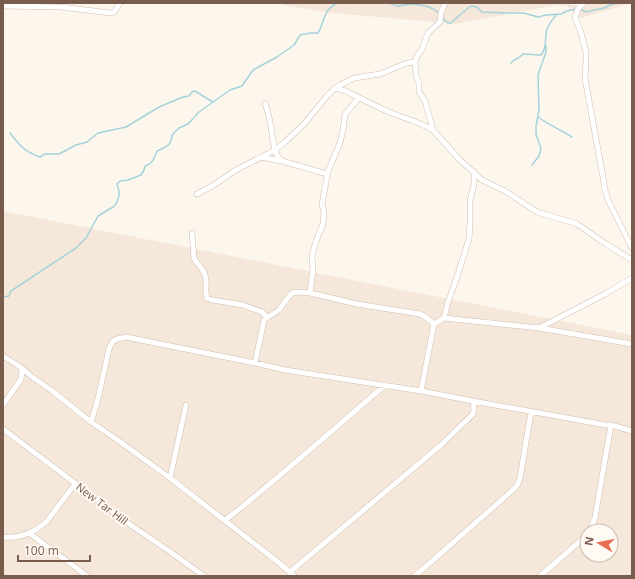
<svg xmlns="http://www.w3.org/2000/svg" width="635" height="579" font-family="'Open Sans',sans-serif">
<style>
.residential{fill:#f5e8da;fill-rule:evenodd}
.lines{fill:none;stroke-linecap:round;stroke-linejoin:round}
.stream{stroke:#a5d3da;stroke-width:1.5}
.minor-casing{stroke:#d1beb0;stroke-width:6}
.minor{stroke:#fff;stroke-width:5}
.labels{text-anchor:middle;stroke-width:4;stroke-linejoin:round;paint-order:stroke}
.street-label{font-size:11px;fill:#7a5c4d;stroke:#fffaf3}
</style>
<rect width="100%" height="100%" fill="#fdf6ec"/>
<path class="residential" d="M281 3H632L581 18 566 6 555 5 456 24 333 13 283 5Z
M3 211 632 335V576H3ZM587 531H611V555H587Z"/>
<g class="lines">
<path class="stream" d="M386 3 393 4 396 6C400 6 405 5 409 4 418 4 434 6 439 14
M580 9 586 12 604 8 612 4 621 3
M442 18 448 23H451L462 13 471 6 477 7 482 12 506 13H524L538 17 546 15 561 14 567 11 576 9
M511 63C514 59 520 58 523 54L541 55C548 47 544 38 547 29 549 24 553 19 556 15
M538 117C549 125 561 130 572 137
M10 133C20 146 25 152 40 157L45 154H59L76 145 87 142 98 133 126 127 159 107 183 97 189 96 192 92 195 91 213 102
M532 165 539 156 541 149 536 134V126L539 110 538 75 546 52V46
M3 297 9 296 11 291 76 248 86 238 98 216 113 207 116 204 119 196V191L117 184 120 181 128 180 141 175 144 170 145 166C153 164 154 158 157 151 165 148 172 145 172 135L179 128 188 124 199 112 230 90 242 86 253 70 277 57 294 45 300 35 310 33H318C325 21 323 9 338 3"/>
<g class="minor-casing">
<path id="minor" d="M571 3H580
M584 3 578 9 575 17 581 33 586 52V62L585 79 603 177 605 190 608 200 632 248
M3 6 60 7 111 13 114 12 120 3
M335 88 343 90C358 97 373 105 389 112 404 118 419 122 433 130L459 159 482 180 505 191 537 212 577 224 606 244 632 260
M265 103C267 109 269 116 270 122 273 134 272 154 282 161L327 174
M433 130 425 101 419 92V83L416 75 415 62 417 56 422 49 428 33 440 22 441 13 445 3
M261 157 281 161
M197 194 214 185 234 171 275 150 285 142 305 123 327 96 335 88 340 85 354 78 380 74 407 63 415 62
M192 233 194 258C197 265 203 268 205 275 208 282 204 290 207 298L212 300 243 305 262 312 265 315 267 318
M310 293 313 269 312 256 316 241 323 224 324 212 322 204 328 171 340 143 343 130 345 114 359 98
M444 318 448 302 455 283 469 239 470 223V201L474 185V172
M539 328 605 294 632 278
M3 356 22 368 32 377 51 390 91 422 119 441 170 478 278 562 294 576
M255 363 262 330 264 320 279 310 289 296 292 293 296 292 310 293 357 304 420 314 427 318 434 324
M421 391 434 324 444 318 539 328 632 344
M3 405 21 379 22 368
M91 422 98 399 109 349 113 341 117 339 126 337 255 363 285 370 421 391 473 401 606 425H611L632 431
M3 429 132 526 169 551 204 576
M170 478 186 405
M225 520 242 507 304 455 385 385
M590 531 595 518 611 425
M29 533 87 576
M3 537C19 539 36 532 47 521L75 484
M290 572 441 445 473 414 474 410 473 401
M415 576 514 489 518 484 520 478 531 412
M540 576 578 543 587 535"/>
</g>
<use href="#minor" class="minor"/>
</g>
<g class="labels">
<g class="street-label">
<text transform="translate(102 504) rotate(37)" y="4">New Tar Hill</text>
</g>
</g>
<rect width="635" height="579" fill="none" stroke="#7a5c4d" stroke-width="8"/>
<g transform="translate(599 543) rotate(280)"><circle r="19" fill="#fffaf3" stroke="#cabbb1"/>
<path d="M0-3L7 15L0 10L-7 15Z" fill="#e76f51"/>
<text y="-6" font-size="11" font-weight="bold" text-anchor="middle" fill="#7a5c4d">N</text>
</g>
<path d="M18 555v6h72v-6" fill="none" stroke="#7a5c4d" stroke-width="2"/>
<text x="24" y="555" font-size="12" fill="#7a5c4d" stroke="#fffaf3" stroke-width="3" paint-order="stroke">100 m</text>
</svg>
